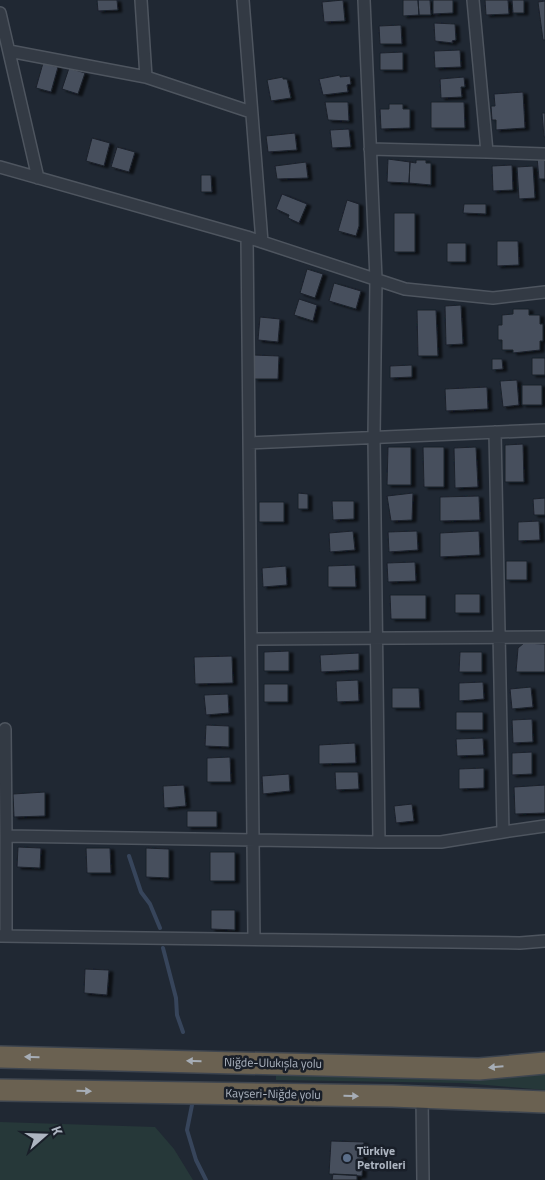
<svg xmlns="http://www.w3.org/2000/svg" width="545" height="1180" font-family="'Titillium Web',sans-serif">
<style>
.green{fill:#263839}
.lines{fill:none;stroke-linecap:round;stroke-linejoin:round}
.stream{stroke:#37455b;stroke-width:4}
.building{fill:#474f5d;stroke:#1b212b;filter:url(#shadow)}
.street-casing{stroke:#4e555f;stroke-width:14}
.highway-casing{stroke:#3e454f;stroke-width:24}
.street{stroke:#333a44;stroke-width:11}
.highway{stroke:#6a6151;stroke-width:21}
.oneway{fill:#a6adb6}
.service-dot{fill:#5c6f8a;stroke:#191f29;stroke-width:2}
.labels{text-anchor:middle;stroke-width:5;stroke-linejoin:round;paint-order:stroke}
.street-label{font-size:12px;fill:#adb5c1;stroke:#191f29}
.poi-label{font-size:12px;font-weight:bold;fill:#adb5c1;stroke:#191f29;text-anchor:start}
</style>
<defs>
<filter id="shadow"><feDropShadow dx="4" dy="2" stdDeviation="1" flood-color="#0009"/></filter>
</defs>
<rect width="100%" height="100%" fill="#202833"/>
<path class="green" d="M545 1071V1090L463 1083 276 1080V1074Z
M0 1122 155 1127 174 1149 193 1180H0Z"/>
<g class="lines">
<path class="stream" d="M129 856 141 892 150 904 160 928
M163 948 176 998 177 1015 183 1032
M192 1105 187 1130 196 1160 206 1180"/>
</g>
<path class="building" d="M97 0H117L118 10 98 11Z
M343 0 345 21 324 22 322 2Z
M403 0H418L419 15 403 16Z
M418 0H430L431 15H419Z
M433 0H453V13L433 14Z
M485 0H508L509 14 486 15Z
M512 0H524V13H513Z
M545 1V40H543L538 2Z
M434 23 455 24 456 40 452 41 453 43 435 41Z
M401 25 402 44H380L379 26Z
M460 50 461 67 435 68 434 51Z
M403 52V70H380V53Z
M43 63 58 67 51 92 36 88Z
M69 68 85 73 78 94 62 89Z
M340 75V77L350 76 351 84 347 85 348 92 323 95 319 79Z
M283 77V79H287L291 98 271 101 267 80Z
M464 77 465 87H461L462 97 441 98 440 79Z
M523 92 525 128 496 130V120H492L491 106H495L494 94Z
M325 102H348L349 121 328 120Z
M431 102H464L465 128H431Z
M389 104H403V109H410V128L381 129 380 109H389Z
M542 113H545V137H544Z
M349 129 351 147 332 148 330 130Z
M295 133 297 150 268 152 266 136Z
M92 138 110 143 104 166 86 161Z
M117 147 135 152 129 172 111 167Z
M537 157H545V179H539Z
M388 159 410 162 409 183 387 182Z
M416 160H426V163H431V185L409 183 410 162 416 163Z
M306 162 308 178 277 179 275 166Z
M512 165 513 190 493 191 492 166Z
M533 166 535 198 519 199 517 167Z
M201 175H211L212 192H201Z
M282 194 307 204 299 223 288 218 289 215 276 209Z
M347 200 359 204V226L356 236 338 231Z
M464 204H486V214L463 213Z
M394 213H415V252H394Z
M497 241H518L519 265 497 266Z
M447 243H466V262H447Z
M307 269 323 274 315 298 300 293Z
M334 283 361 291 356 309 329 301Z
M299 299 317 305 313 321 294 315Z
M461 305 463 344 446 345 445 306Z
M513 309H529V315H540V324H543V341H540V350L513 353V350H502V340H498V325H502V315L513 314Z
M417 310H436L438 356H418Z
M260 317 280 319 278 342 258 340Z
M254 355 279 356 278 379H254Z
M532 358H545V375H532Z
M492 359H502L503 369 492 370Z
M412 365V377L390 378V366Z
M517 380 519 405 503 407 500 381Z
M522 385H542V405H522Z
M487 387 488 409 446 411 445 389Z
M523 444 524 482H505V445Z
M388 447H411V485H387Z
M423 447H444V487H424Z
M476 447 478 487 455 488 454 448Z
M298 493 308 494V509H298Z
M413 493 412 520 391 521 387 496Z
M479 496 480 520 440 521V497Z
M545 498V515H534L533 499Z
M332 501H354V519L333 520Z
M259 502H284V522H259Z
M539 521 540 540 518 541V522Z
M353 531 355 550 330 552 329 533Z
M417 531 418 550 389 552 388 532Z
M479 531 480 555 440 557V533Z
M506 561H527V580H506Z
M415 562 416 581 388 582 387 563Z
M355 565 356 587H328V566Z
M286 566 287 585 263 587 262 568Z
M455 594H480V613H455Z
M390 595H426V619H391Z
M524 643 545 644V672H516L518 648Z
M289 651V671H264V652Z
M460 652H482V672H459Z
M359 653V670L321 672 320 655Z
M232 656 233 683 195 684 194 657Z
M358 680 359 701 337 702 336 681Z
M483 682 484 699 459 701V683Z
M264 684H288V702H264Z
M531 687 533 707 512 709 510 689Z
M392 688H419L420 708H392Z
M228 694 229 713 206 715 204 695Z
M456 712H483V730H456Z
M532 719 533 742 513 743 512 720Z
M206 725 229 726V747L205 746Z
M483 738 484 755 457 756 456 739Z
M355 743 356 763 319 764V745Z
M532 752V774L512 775V753Z
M230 757 231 782H207V758Z
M484 768V788L459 789V769Z
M335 772H358L359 789 336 790Z
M289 774 290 791 263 794 262 776Z
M184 785 186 806 164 808 163 786Z
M545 785V813L515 814 514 787Z
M45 792V816L14 817 13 794Z
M412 804 414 821 396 823 394 806Z
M187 811H217V827H187Z
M18 847 41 848 40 868 17 867Z
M86 848H110L111 873H87Z
M146 848 169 849V878L146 877Z
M210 852H235V881H210Z
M211 910H235V930L211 929Z
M85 969 109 970 107 995 84 993Z
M331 1141 364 1142 362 1176 329 1174Z
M333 1174 357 1175V1180H332Z"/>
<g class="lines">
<g class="street-casing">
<path id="street" d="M141 0 146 77
M243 0 262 242
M473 0 487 152 545 154
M0 13 38 178
M9 51 146 77 251 112
M370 149 487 152
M0 167 247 237 405 289 493 298 545 292
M247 237 254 939
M249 443 545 430
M251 639 545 637
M5 729 6 836 379 842 374 437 376 279 364 0
M503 832 545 826
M6 836V936
M379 842H441L503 832 495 432
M0 936 520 943 545 941
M422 1097 423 1180"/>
</g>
<g class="highway-casing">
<path id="highway" d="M0 1057 479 1069 545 1063
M0 1090 392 1096 545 1102"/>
</g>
<use href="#street" class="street"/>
<use href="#highway" class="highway"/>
</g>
<defs><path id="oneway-solid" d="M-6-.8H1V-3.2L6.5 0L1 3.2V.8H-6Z" transform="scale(1.25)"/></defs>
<g class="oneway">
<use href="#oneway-solid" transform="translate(32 1057) rotate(-179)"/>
<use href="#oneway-solid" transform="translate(194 1061) rotate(-179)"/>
<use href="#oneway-solid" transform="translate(496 1067) rotate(175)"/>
<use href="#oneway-solid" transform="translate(84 1091) rotate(1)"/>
<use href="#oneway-solid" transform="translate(351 1096) rotate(1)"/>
</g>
<circle class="service-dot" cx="347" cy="1158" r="5"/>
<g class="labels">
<g class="street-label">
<text transform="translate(273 1063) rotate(1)" y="4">Niğde-Ulukışla yolu</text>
<text transform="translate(273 1094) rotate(1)" y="4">Kayseri-Niğde yolu</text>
</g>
<g class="poi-label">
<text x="357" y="1155">Türkiye<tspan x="357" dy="14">Petrolleri</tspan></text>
</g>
</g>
<g transform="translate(45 1135) rotate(70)" stroke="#191f29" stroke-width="4" paint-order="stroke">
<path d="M0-4L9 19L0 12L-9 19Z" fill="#adb5c1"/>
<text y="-8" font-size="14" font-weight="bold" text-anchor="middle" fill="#adb5c1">K</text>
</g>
</svg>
